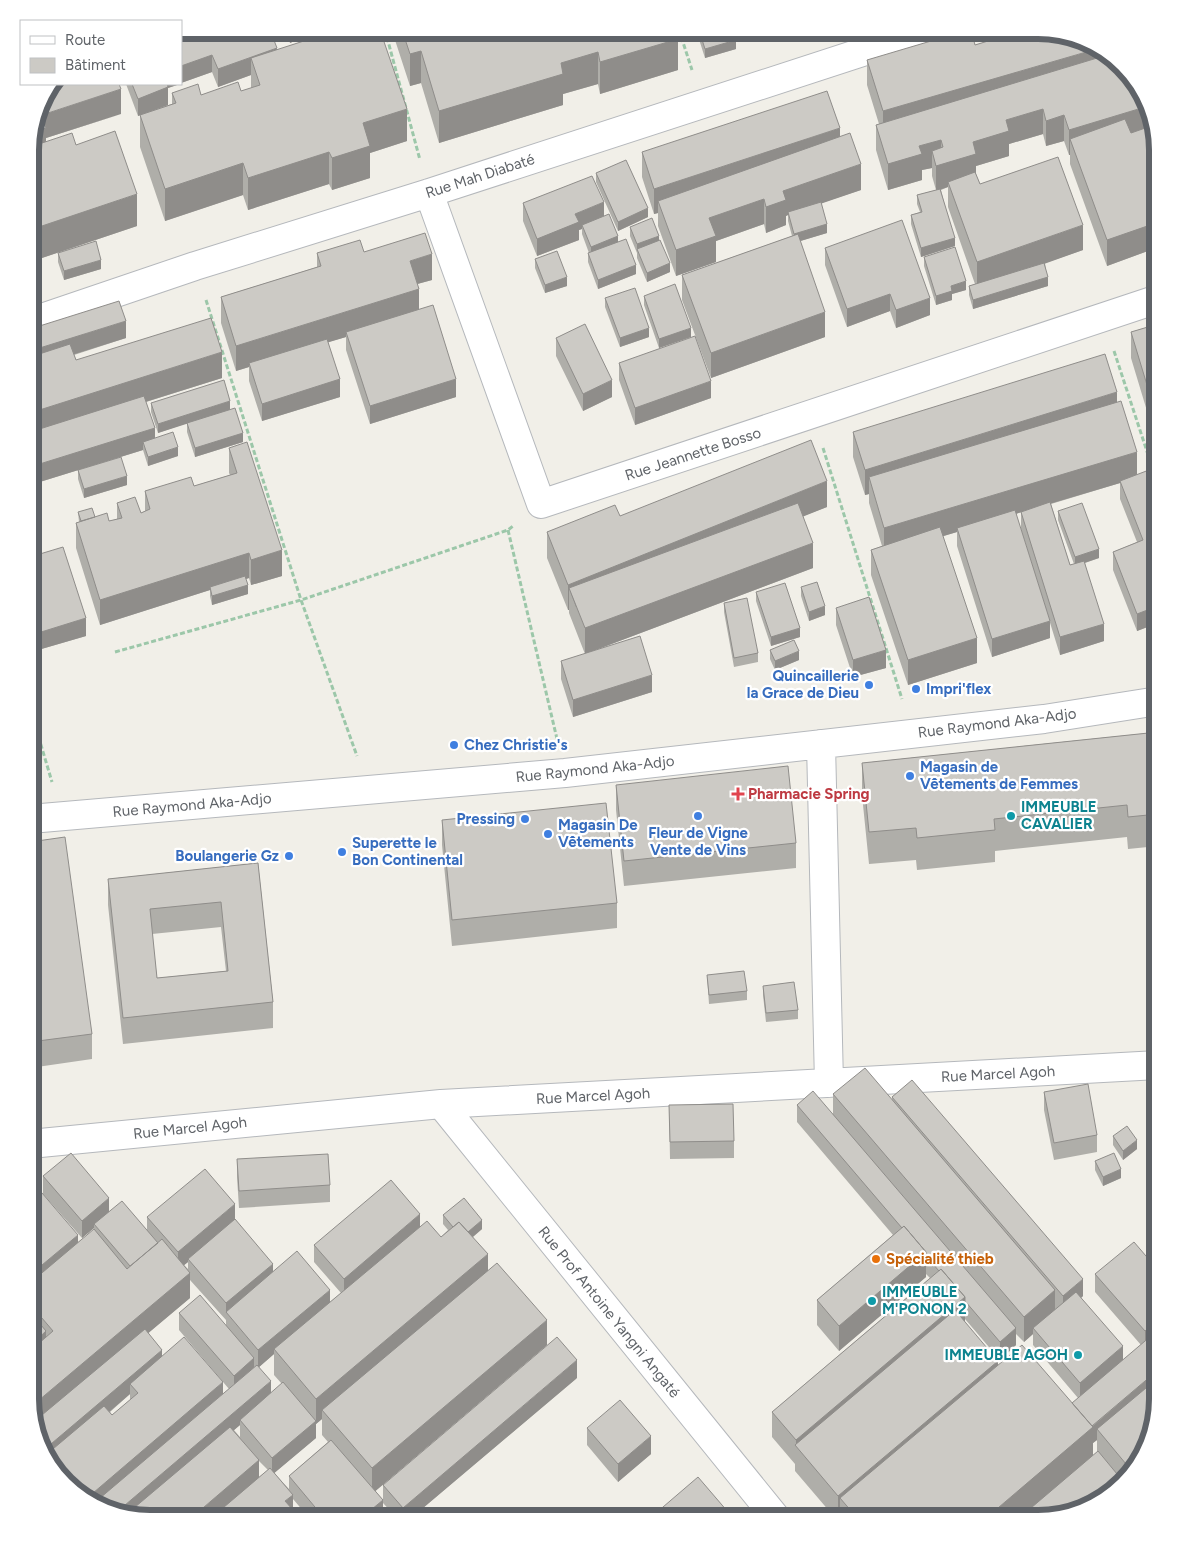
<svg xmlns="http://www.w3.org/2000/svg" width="1188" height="1549" font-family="Figtree,sans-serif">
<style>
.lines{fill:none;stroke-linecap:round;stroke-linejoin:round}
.minor-casing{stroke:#b5b8bc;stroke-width:30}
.path{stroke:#9cc7a9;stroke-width:3;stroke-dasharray:5 2.5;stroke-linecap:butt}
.minor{stroke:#fff;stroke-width:28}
.wall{fill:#afaea9;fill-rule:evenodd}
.shaded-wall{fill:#8f8d8a}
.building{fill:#cccac5;stroke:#8f8d8a;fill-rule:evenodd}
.shop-dot{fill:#3f7fe0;stroke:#fff;stroke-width:2}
.health-dot{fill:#e0444e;stroke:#fff;stroke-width:2}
.culture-dot{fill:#0f9aa8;stroke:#fff;stroke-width:2}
.food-dot{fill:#e8710a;stroke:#fff;stroke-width:2}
.labels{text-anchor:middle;stroke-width:4.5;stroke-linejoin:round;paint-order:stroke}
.street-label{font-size:15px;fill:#5f6368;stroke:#fff}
.shop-label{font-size:15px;font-weight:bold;fill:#366cbe;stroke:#fff;text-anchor:start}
.health-label{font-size:15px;font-weight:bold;fill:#be3a42;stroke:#fff;text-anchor:start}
.culture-label{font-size:15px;font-weight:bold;fill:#0d838f;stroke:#fff;text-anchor:start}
.food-label{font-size:15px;font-weight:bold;fill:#c56008;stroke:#fff;text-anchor:start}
.rim{fill:none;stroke:#5f6368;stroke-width:6}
</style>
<rect width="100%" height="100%" fill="#f1efe8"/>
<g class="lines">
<g class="minor-casing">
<path id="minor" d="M429 193 541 504 1158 299
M30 322 195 266 429 193 930 30
M821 744 829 1083
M30 819 565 773 1044 719 1158 701
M441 1104 777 1519
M30 1144 441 1104 1158 1065"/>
</g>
<path class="path" d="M385 30 420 160
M679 30 692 70
M206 300 301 600 357 756
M1114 351 1158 485
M823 448 902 699
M508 530 557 739
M115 652 301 600 508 530 513 526
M30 708 52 782"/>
<use href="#minor" class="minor"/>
</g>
<path class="wall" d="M181 30 277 50 321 35 320 30H380L407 141 370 153V178L332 190 329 184 248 210 243 195 165 221 140 147V115L138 116 126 84H180L168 88V105L156 109 172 104V93L201 95 241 91 251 88V75L218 87 212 72 181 83Z
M284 30H319L290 43Z
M395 30H675L678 70 600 94 598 84 563 94V105L439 143 421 83 410 86 395 40Z
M696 30H733L736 49 705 58Z
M1009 30H1046L1149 121V126L1158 150V229H1156V248L1107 266 1070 164V155H1069L1064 141 1046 146 1043 134 1009 144V156L976 166V174L980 184 1083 250 1045 263 1048 286 973 309 969 295V286L975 284 948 207V187L941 190 955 246 921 257 911 224V215L920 212 917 204V195L936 190 932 176V168L922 170V180L888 190 876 150V125L879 124 867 85V60L975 45 1009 35Z
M121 114 46 138V142L76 145 137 226 30 262V142Z
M840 136 861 190 821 203 827 233 800 241 825 337 711 378 682 300V275L792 236 788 221V215L786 216V225L766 233 764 224 716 241V262L676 276 658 226V213L654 214 642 177V152Z
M596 173 648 217 618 231 596 182Z
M523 203 604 216 636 274 598 289 588 262V253H589L582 234V229L579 230V240L537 256 523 221Z
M630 227 659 240 670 272 647 282 637 258V253L630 236Z
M825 248 930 315 896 328 890 311 847 327 825 265Z
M364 252 432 280 417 284 419 310 456 397 370 424 346 350V337L328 342 340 397 262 421 249 381V367L236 371 221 323V297L317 267V253Z
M58 253 101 269 64 280 58 262Z
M924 257 966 290 952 294V300L936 305 924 266Z
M535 259 567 286 545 293 535 268Z
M644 296 691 337 659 348 644 305Z
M605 298 649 337 620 347 605 307Z
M1158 324V443L1152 423V409L1147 411 1131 358V332Z
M30 329 126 338 74 355 76 360 222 378 146 402 155 438 178 456 148 466 143 450 30 485Z
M556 338 612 397 583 411 556 356Z
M619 363 711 398 635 425 619 380Z
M151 403 230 409 243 442 195 457 187 432V423L158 433 151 412Z
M1117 403 1137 474 1158 494V623L1137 631 1113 570V552L1137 542 1120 499V483L1051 504 1070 565 1074 564 1058 520V511L1099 558 1085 563 1104 641 1060 655 1021 529V512L1016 514 1050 638 992 657 957 546V532L943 536 977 663 908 685 871 575V550L882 546 869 503V494L865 495 853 457V432Z
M229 448 282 576 251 585 249 578 246 579 248 594 212 605 210 596V590L100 625 76 548V523L79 522 78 512 95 517 109 521 117 519V503L141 513 145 511V491L194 486 230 475 229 473Z
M78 470 127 485 84 498 78 479Z
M827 507 803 516 813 568 585 654 569 613V610H568L547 558V532L620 516Z
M30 557 86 636 38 650 30 626Z
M801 587 825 615 809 621 801 596Z
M756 592 800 637 771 646 756 601Z
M724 603 758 653V662L734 667 724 612Z
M836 608 886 668 853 677 836 625Z
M770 650 799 660 775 670 770 659Z
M561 661 652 692 573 717 561 679Z
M1158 732V846L1128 849 1127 837 995 851V862L917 870 916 860 869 864 862 795V763Z
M616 785 796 843V868L624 886 616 810Z
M442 820 617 903V928L452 946 442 845Z
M30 842 92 1034V1059L30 1068Z
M258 863 273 1002V1028L123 1044 108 905V879ZM221 927 226 971 157 978 152 934Z
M707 975 747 991V1000L709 1004Z
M763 986 798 1010V1019L766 1022 763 995Z
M1044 1092 1097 1135V1152L1054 1160 1044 1110Z
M833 1094 892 1100V1097L1083 1296 1081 1298 1123 1360 1141 1345 1095 1292V1274L1158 1270 1142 1459 1105 1499 1038 1519H836L795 1471V1464L772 1437V1412L930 1278 926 1274V1277L839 1351 817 1325V1300L893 1235 797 1122V1105L833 1114ZM965 1319 1000 1360 1016 1345V1334L1024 1342 1033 1334V1345L1078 1398 1072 1403 998 1365 965 1322ZM1097 1440V1452L1093 1456V1443Z
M669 1105 734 1141V1158L670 1159Z
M1113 1136 1137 1149 1123 1160 1113 1145Z
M237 1159 330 1185V1202L239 1208 237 1177Z
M1095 1161 1121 1178 1103 1186 1095 1170Z
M43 1176 109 1211 147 1230V1217L235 1219 273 1271 330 1302 341 1293 314 1262V1245L420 1226 441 1237 448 1230 443 1224V1215L482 1229 473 1237 488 1270 547 1345 375 1491 383 1500V1485L577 1378 410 1519H387L393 1514 383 1503V1518L381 1519H310L293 1499 90 1503 50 1466 30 1399V1179L78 1242 94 1230V1228L82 1238 43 1194ZM188 1262V1269L184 1265ZM190 1280 226 1320V1325L179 1313V1330L229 1389 223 1394 162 1357 148 1333 190 1298ZM274 1354V1375L282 1384 271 1393 259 1367ZM130 1394V1400L112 1415 110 1412ZM322 1419V1435L328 1442 289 1476V1489L274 1473 316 1438V1423V1424ZM240 1425V1437L234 1430ZM259 1461 268 1470 259 1477Z
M1158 1217V1254L1149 1243V1225Z
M587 1428 651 1454 618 1482 587 1445Z"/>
<path class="shaded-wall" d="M290 30H319L290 43Z
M678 39V70L600 94V62Z
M736 40V49L705 58V49Z
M277 48V66L251 58V75L218 87V69Z
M1100 48 1120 67 883 137V111Z
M421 51V83L410 86V54Z
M598 52V84L563 94V105L439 143V111L561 63Z
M212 55V72L181 83V66Z
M163 84H180L168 88V105L138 116V99Z
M121 89V114L46 138V153L30 148V142L33 132 42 115Z
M1145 107 1149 121V131L1075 153 1070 139V155H1069V130Z
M407 109V141L370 153V178L332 190V158L363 123Z
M1043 109V134L1009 144V156L976 166V179L948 182V187L936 191V166L932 151V168L922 170V180L888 190V164L919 146 941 140V164L1006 120Z
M1064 115V141L1046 146V121Z
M840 128V153L658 201V213L654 214V189Z
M329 152V184L248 210V178Z
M243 163V195L165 221V189Z
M861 164V190L788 215V212V215L786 216V225L766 233V207L783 191Z
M137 194V226L30 262V230Z
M764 199V224L716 241V262L676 276V250L709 218Z
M604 202V220L582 225V229L579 230V240L537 256V239L575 214Z
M1158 203V229H1156V248L1107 266V240L1151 206Z
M648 208V217L618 231V222Z
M827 224V233L794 243V234Z
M1083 225V250L977 288V262Z
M618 236V245L591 256V247Z
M659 236V244L637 249V244Z
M955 238V246L921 257V248Z
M432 254V280L410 286V261Z
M101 260V269L64 280V271Z
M670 263V272L647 282V273Z
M636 265V274L598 289V280Z
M567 277V286L545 293V285Z
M1048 277V286L973 309V300Z
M966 281V290L952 294V300L936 305V296L951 286Z
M419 289V314L346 332V337L250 366 249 363V367L236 371V346Z
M890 294V311L847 327V309Z
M930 298V315L896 328V310Z
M825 312V337L711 378V353Z
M126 321V338L30 368V351Z
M649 328V337L620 347V338Z
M691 328V337L659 348V339Z
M222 352V378L30 438V413Z
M340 379V397L262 421V404Z
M456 379V397L370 424V406Z
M612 380V397L583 411V394Z
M711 381V398L635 425V408Z
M1158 382V407L1152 406V409L1147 411V385Z
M1117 392V417L869 477V494L865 495V470Z
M230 401V410L158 433V424Z
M155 428V446L143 442V450L30 485V467Z
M243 433V442L195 457V448Z
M178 447V456L148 466V457Z
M1137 452V478L958 531 957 528V532L884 554V528Z
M127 476V485L84 498V489Z
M827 481V507L576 607 569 588V610H568V585Z
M813 543V568L585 654V628Z
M1099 549V558L1075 566V557Z
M282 550V576L251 585V560Z
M249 553V578L211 590 210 587V590L100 625V600Z
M248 585V594L212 605V596Z
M825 606V615L809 621V612Z
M1158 606V623L1137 631V614Z
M86 618V636L38 650V633Z
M1050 621V638L992 657V639Z
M1104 624V641L1060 655V637Z
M800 628V637L771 646V637Z
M977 638V663L908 685V660Z
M886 650V668L853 677V660Z
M799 651V660L775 670V661Z
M652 675V692L573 717V700Z
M1137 1140V1149L1123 1160V1151Z
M1121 1169V1178L1103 1186V1177Z
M109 1198V1216L94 1224V1228L82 1238V1221Z
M235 1204V1222L188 1259V1262L178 1270V1252Z
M420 1214V1232L344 1296V1279Z
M482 1220V1229L462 1246V1237Z
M78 1235V1252L30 1292V1275Z
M926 1252V1277L839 1351V1326Z
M488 1254V1279L322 1410V1419L316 1424V1399Z
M273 1264V1281L226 1313V1303Z
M190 1273V1298L38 1426 32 1406Z
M1083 1279V1296L1063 1314V1296Z
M330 1290V1307L274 1349V1354L258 1368V1350Z
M1055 1290V1316L1033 1328V1334L1024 1342V1317Z
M965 1297V1322L796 1446V1440Z
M547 1320V1345L372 1494V1468Z
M1158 1320V1337L1145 1349V1331Z
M1016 1328V1345L1000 1360V1342Z
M46 1331V1357L30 1371V1346Z
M1123 1346V1364L1080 1400V1383Z
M162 1350V1367L130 1384V1394L53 1460 47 1454V1456L45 1449Z
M254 1358V1376L234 1394V1376Z
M577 1360V1378L410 1519H403V1508Z
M998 1361V1386L840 1498V1519H838V1496Z
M1158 1370V1388L1097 1429V1440L1093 1443V1459L1022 1519H985Z
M271 1381V1398L240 1420V1425L134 1515 118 1511Z
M223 1382V1408L106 1507 90 1503 86 1499Z
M316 1421V1438L272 1475V1458Z
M651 1436V1454L618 1482V1464Z
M259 1460V1478L211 1519H190Z
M293 1495V1512L285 1501Z
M383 1500V1518L381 1519H360Z"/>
<path class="building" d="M188 30H270L277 48 218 69 212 55 181 66V33Z
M322 30H337L323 35Z
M338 30H380L407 109 363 123 370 146 332 158 329 152 248 178 243 163 165 189 140 115 176 103 172 93 198 84 201 95 238 82 241 91 260 85 251 58Z
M402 30H675L678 39 600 62 598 52 561 63 563 74 439 111 421 51 410 54Z
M699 30H733L736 40 705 49Z
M968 30H971L975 45 1014 33 1013 30H1046L1098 46 1100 48 883 111 867 60Z
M1107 55 1138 83 1145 107 1069 130 1064 115 1046 121 1043 109 1006 120 1009 131 973 142 976 154 936 166 932 151 943 147 941 140 919 146 922 154 888 164 876 125Z
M52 84H119L121 89 42 115 46 128 33 132 42 97Z
M132 84H167L168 87 138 99Z
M827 91 840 128 654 189 642 152Z
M1125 119 1131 133 1151 126 1158 150V203L1151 206 1156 223 1107 240 1070 139Z
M115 131 137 194 30 230V174L38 172 30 147 72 133 76 145Z
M850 133 861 164 783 191 786 200 766 207 764 199 709 218 716 236 676 250 658 201Z
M1058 157 1083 225 977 262 948 182 975 172 980 184Z
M626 160 648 208 618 222 596 173Z
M592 176 604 202 575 214 579 222 537 239 523 203Z
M940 189 955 238 921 248 911 215 922 212 917 195Z
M821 202 827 224 794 234 788 212Z
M609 214 618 236 591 247 582 225Z
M652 218 659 236 637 244 630 227Z
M902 220 930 298 896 310 890 294 847 309 825 248Z
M425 233 432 254 410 261 419 289 236 346 221 297 321 266 317 253 360 240 364 252Z
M798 234 825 312 711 353 682 275Z
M626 239 636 265 598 280 588 253Z
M660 240 670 263 647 273 637 249Z
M96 241 101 260 64 271 58 253Z
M955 247 966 281 951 286 952 291 936 296 924 257Z
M557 251 567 277 545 285 535 259Z
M1044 263 1048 277 973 300 969 286Z
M675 284 691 328 659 339 644 296Z
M635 288 649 328 620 338 605 298Z
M119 301 126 321 30 351V329Z
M433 305 456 379 370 406 346 332Z
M211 318 222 352 30 413V357L70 344 76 360Z
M585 324 612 380 583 394 556 338Z
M1158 324V382L1147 385 1131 332Z
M695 336 711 381 635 408 619 363Z
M327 339 340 379 262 404 249 363Z
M1105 354 1117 392 865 470 853 432Z
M224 380 230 401 158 424 151 403Z
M144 396 155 428 30 467V432Z
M1121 401 1137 452 884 528 869 477Z
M1158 404V425L1152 406Z
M235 408 243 433 195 448 187 423Z
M173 432 178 447 148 457 143 442Z
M811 440 827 481 568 585 547 532 615 505 620 516Z
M247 442 282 550 251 560 249 553 100 600 76 523 107 513 109 521 122 518 117 503 135 497 141 513 150 509 145 491 191 477 194 486 237 473 229 448Z
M121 457 127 476 84 489 78 470Z
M1149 470 1158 494V606L1137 614 1113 552 1143 540 1120 481Z
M1050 502 1070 565 1084 561 1104 624 1060 637 1021 512Z
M798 503 813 543 585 628 569 588Z
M1082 503 1099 549 1075 557 1058 511Z
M92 508 95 517 81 521 78 512Z
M1015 510 1050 621 992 639 957 528Z
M940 527 977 638 908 660 871 550Z
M63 547 86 618 38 633 30 609V557Z
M245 576 248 585 212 596 210 587Z
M817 582 825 606 809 612 801 587Z
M785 583 800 628 771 637 756 592Z
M869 597 886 650 853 660 836 608Z
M747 598 758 653 734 658 724 603Z
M640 636 652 675 573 700 561 661Z
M794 640 799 651 775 661 770 650Z
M1158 732V814L1128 817 1127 805 994 819 995 830 917 838 916 828 869 832 862 763Z
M788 766 796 843 624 861 616 785Z
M606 803 617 903 452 920 442 820Z
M65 837 92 1034 30 1042V842Z
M258 863 273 1002 123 1018 108 879ZM221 902 228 971 157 978 150 909Z
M744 971 747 991 709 995 707 975Z
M794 982 798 1010 766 1013 763 986Z
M865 1068 1055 1290 1024 1317 833 1094Z
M912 1080 1083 1279 1063 1296 892 1097Z
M1088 1084 1097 1135 1054 1143 1044 1092Z
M813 1091 1016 1328 1000 1342 965 1301V1297L941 1269 939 1271 926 1256V1252L904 1226 902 1228 797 1105Z
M733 1104 734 1141 670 1142 669 1105Z
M1127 1126 1137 1140 1123 1151 1113 1136Z
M71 1153 109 1198 82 1221 43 1176Z
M1114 1153 1121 1169 1103 1177 1095 1161Z
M328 1154 330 1185 239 1191 237 1159Z
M205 1169 235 1204 178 1252 147 1217Z
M30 1179 78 1235 30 1275Z
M391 1180 420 1214 344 1279 314 1245Z
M464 1198 482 1220 468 1232 459 1222 453 1227 443 1215Z
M122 1201 158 1243 130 1266 94 1224Z
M1158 1217V1236L1149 1225Z
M235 1219 273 1264 226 1303 188 1259Z
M427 1221 441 1237 459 1222 488 1254 316 1399 274 1349Z
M904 1226 926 1252 839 1326 817 1300Z
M94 1229 127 1269 162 1239 190 1273 32 1406 30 1399V1351L53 1331 30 1304V1283Z
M1134 1242 1158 1270V1320L1145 1331 1095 1274Z
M297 1251 330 1290 258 1350 226 1312Z
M497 1263 547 1320 372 1468 322 1410Z
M941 1269 965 1297 796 1440 772 1412Z
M1076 1292 1123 1346 1080 1383 1033 1328Z
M200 1295 254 1358 234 1376 179 1313Z
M955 1310 998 1361 838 1496 795 1445Z
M30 1312 46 1331 30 1346Z
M145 1329 162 1350 45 1449 36 1420Z
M1158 1330V1370L1092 1426 1072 1403Z
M184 1337 223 1382 86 1499 47 1454 104 1406 112 1415 138 1393 130 1384Z
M557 1337 577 1360 403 1508 383 1485Z
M1022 1345 1093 1427 985 1519H858L840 1498Z
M257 1365 271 1381 118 1511 93 1504Z
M1158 1378V1399L1142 1459 1131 1470 1097 1429Z
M283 1382 316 1421 272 1458 240 1420Z
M620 1400 651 1436 618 1464 587 1428Z
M230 1427 259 1460 190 1519H150L128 1513Z
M331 1440 383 1500 360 1519H325L289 1476Z
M1098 1451 1122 1480 1105 1499 1038 1519H1018Z
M270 1468 293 1495 285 1501 301 1519H210Z
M698 1477 734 1519H649Z
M397 1510 405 1519H387Z"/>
<g class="shop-dot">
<circle cx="869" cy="685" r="5"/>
<circle cx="916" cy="689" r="5"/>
<circle cx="454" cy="745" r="5"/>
<circle cx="910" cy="776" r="5"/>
<circle cx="698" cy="816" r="5"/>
<circle cx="525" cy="819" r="5"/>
<circle cx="548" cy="834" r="5"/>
<circle cx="342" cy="852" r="5"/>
<circle cx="289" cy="856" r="5"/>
</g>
<path class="health-dot" d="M735.5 786.5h5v5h5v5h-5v5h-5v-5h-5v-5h5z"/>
<g class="culture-dot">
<circle cx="1011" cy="816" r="5"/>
<circle cx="872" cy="1301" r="5"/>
<circle cx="1078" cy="1355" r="5"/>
</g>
<circle class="food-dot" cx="876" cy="1259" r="5"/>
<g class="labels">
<g class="street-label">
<text transform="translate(480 176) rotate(-18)" y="5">Rue Mah Diabaté</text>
<text transform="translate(693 454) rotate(-18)" y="5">Rue Jeannette Bosso</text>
<text transform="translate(997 723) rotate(-7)" y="5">Rue Raymond Aka-Adjo</text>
<text transform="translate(595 769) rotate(-6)" y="5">Rue Raymond Aka-Adjo</text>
<text transform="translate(192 805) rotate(-5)" y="5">Rue Raymond Aka-Adjo</text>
<text transform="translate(998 1074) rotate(-3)" y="5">Rue Marcel Agoh</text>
<text transform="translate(593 1096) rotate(-3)" y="5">Rue Marcel Agoh</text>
<text transform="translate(190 1128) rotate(-6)" y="5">Rue Marcel Agoh</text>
<text transform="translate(609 1312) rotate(51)" y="5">Rue Prof Antoine Yangni Angaté</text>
</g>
<g class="shop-label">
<text x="859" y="681" text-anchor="end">Quincaillerie<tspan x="859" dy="17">la Grace de Dieu</tspan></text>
<text x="926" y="694">Impri'flex</text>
<text x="464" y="750">Chez Christie's</text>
<text x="920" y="772">Magasin de<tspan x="920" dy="17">Vêtements de Femmes</tspan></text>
<text x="515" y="824" text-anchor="end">Pressing</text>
<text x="558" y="830">Magasin De<tspan x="558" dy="17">Vêtements</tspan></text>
<text x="698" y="838" text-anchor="middle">Fleur de Vigne<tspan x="698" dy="17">Vente de Vins</tspan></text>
<text x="352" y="848">Superette le<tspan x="352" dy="17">Bon Continental</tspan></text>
<text x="279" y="861" text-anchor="end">Boulangerie Gz</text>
</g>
<g class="health-label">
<text x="748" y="799">Pharmacie Spring</text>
</g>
<g class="culture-label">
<text x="1021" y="812">IMMEUBLE<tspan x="1021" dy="17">CAVALIER</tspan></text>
<text x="882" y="1297">IMMEUBLE<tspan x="882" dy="17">M'PONON 2</tspan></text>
<text x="1068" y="1360" text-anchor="end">IMMEUBLE AGOH</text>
</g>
<g class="food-label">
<text x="886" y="1264">Spécialité thieb</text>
</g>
</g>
<path d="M0 0H1188V1549H0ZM150 39H1038A111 111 0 0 1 1149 150V1399A111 111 0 0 1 1038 1510H150A111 111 0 0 1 39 1399V150A111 111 0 0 1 150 39Z" fill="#fff" fill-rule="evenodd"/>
<path class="rim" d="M150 39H1038A111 111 0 0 1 1149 150V1399A111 111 0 0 1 1038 1510H150A111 111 0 0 1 39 1399V150A111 111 0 0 1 150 39Z"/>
<rect x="20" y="20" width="162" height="65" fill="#ffffff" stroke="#bfc1c3"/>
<rect x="30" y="36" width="25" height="8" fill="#ffffff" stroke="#bfc1c3"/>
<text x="65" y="45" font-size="15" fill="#5f6368">Route</text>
<rect x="30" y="58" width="25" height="15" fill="#cccac5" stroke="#bfc1c3"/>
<text x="65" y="70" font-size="15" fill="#5f6368">Bâtiment</text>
</svg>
